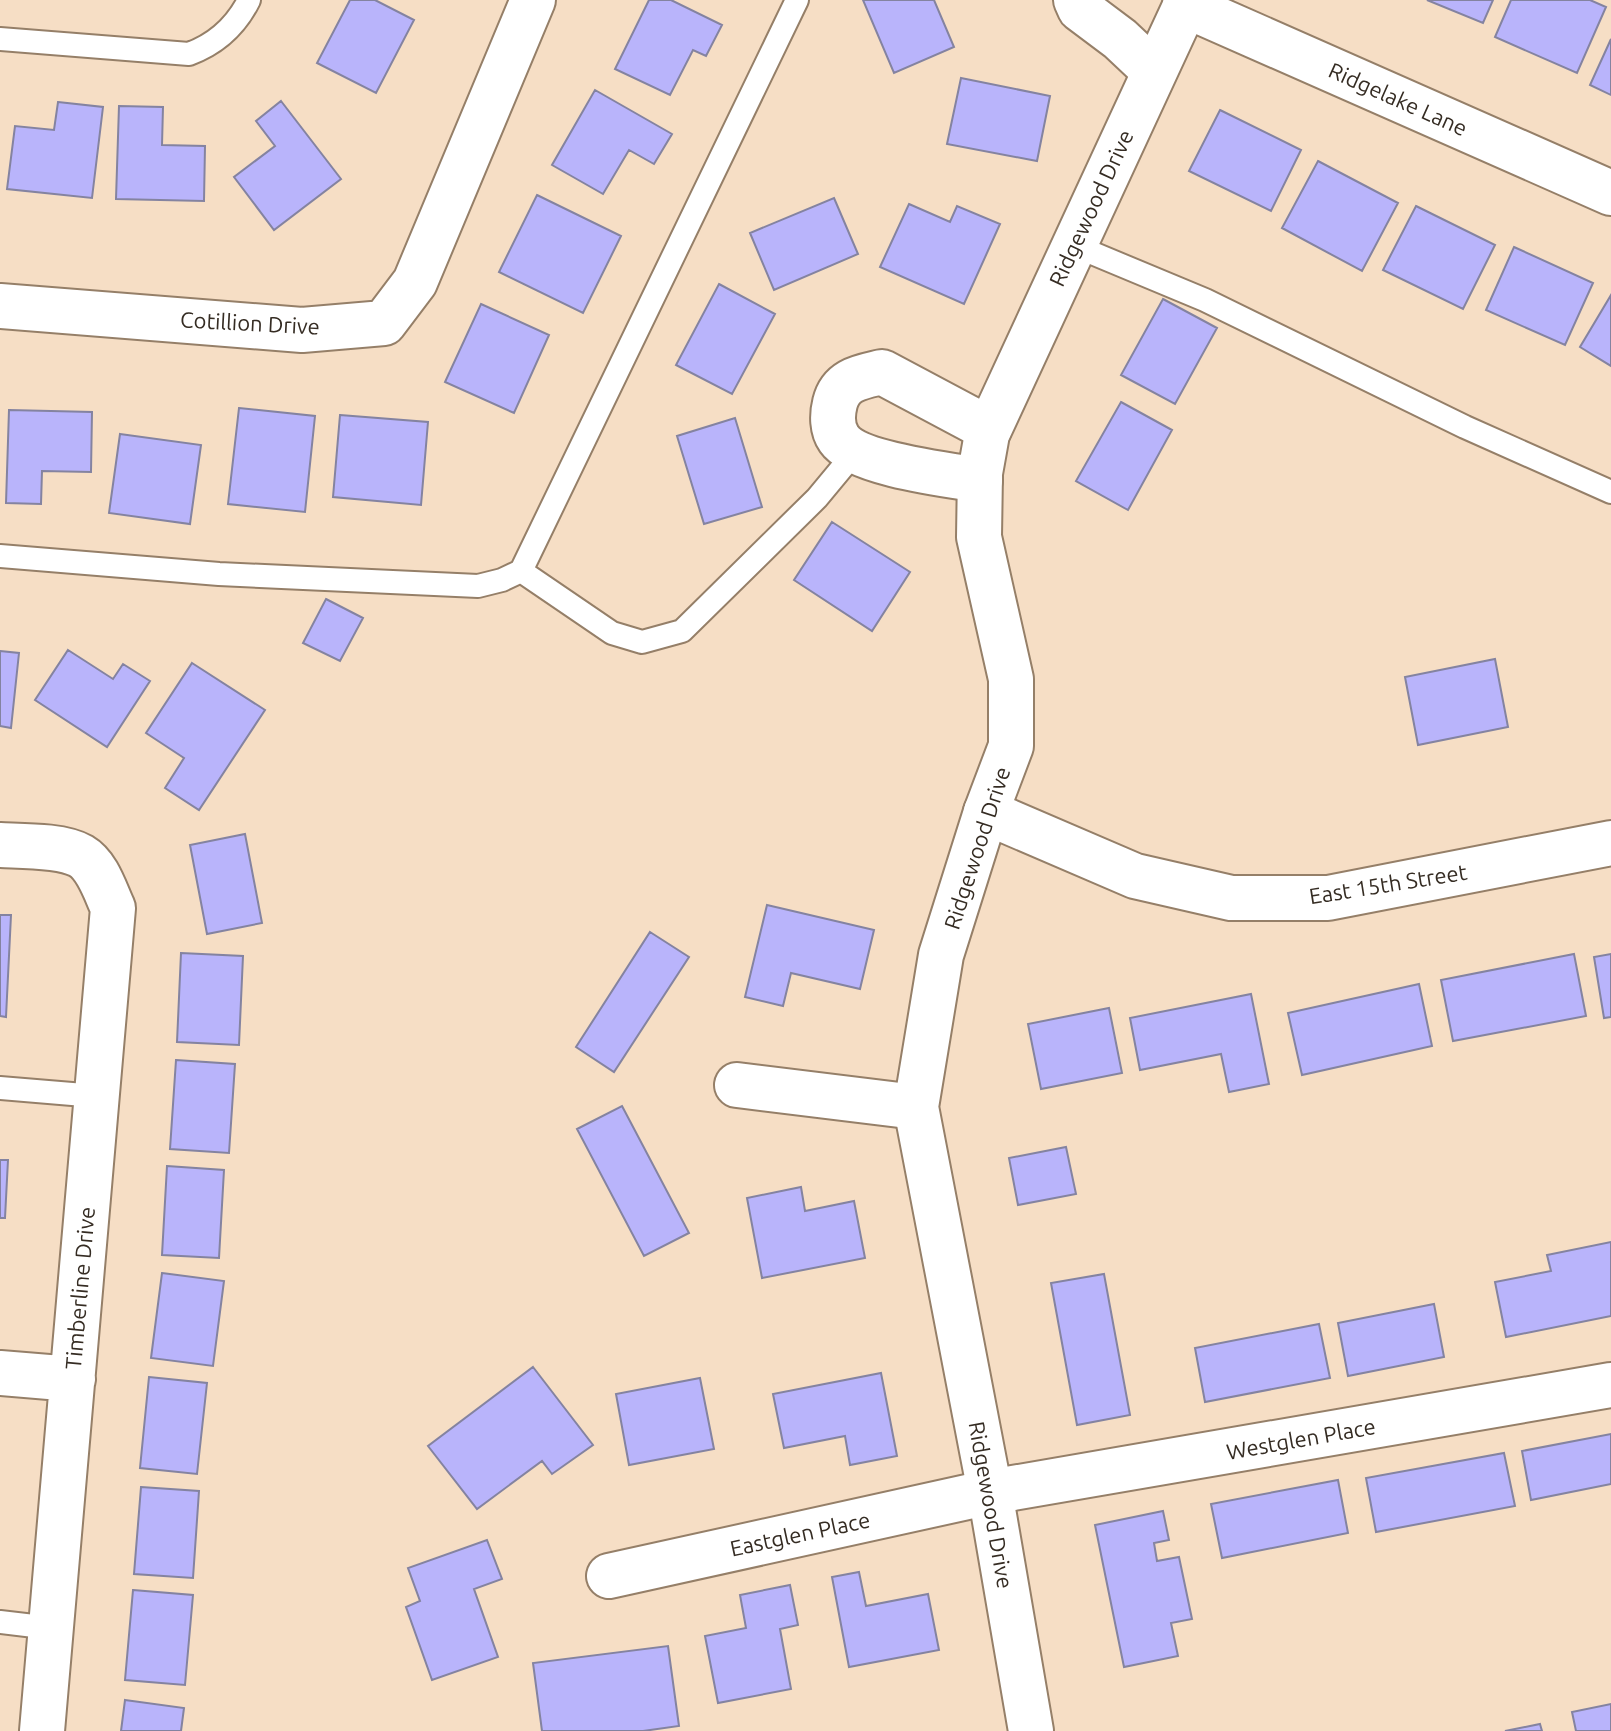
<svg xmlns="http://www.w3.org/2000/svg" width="1611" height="1731" font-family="Ubuntu,sans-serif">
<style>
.building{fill:#b9b4fb;stroke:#8483a0;stroke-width:2}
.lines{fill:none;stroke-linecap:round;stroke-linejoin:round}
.service-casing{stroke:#957f68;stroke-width:26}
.minor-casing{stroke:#957f68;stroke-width:48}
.tertiary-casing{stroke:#957f68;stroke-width:48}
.service{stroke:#fff;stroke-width:22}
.minor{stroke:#fff;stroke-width:44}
.tertiary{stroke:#fff;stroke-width:44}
.labels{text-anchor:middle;stroke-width:6;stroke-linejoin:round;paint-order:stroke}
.street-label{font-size:22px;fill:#352c23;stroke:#fff}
</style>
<rect width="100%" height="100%" fill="#f6dec5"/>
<path class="building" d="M350 0H375L414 20 376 93 317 63Z
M649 0H671L722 25 706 56 693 50 670 95 615 69Z
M863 0H934L954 47 894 73Z
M1427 0H1493L1483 23Z
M1511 0H1590L1606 7 1577 73 1495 37Z
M1611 39V95L1590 85Z
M961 78 1050 96 1037 161 947 144Z
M595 90 672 134 654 164 629 150 603 194 552 165Z
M281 101 341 179 274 230 234 177 275 146 256 121Z
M58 102 103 107 92 198 7 189 15 126 54 130Z
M119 106 163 107 162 145 205 146 204 201 116 199Z
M1220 110 1301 150 1271 211 1189 171Z
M1318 161 1398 203 1362 271 1282 228Z
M537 195 621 236 583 313 499 272Z
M834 198 858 254 774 290 750 233Z
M909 204 950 222 957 206 1000 224 964 304 880 267Z
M1416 206 1495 245 1463 309 1383 270Z
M1514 247 1593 283 1565 345 1486 310Z
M719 284 775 314 732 394 676 365Z
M1611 295V366L1580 347Z
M1163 299 1217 328 1175 404 1121 375Z
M481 304 549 335 514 413 445 382Z
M1121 402 1172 430 1128 510 1076 481Z
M239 408 315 416 305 512 228 504Z
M9 410 92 412 91 472 42 471 41 504 6 503Z
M340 415 428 422 421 505 333 497Z
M735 418 762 507 704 524 677 436Z
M120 434 201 445 190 524 109 513Z
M832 522 910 572 872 631 794 580Z
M326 599 363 618 340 661 303 643Z
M68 650 113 679 123 664 150 681 107 747 35 700Z
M0 651 19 653 11 728 0 726Z
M1495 659 1508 727 1418 745 1405 677Z
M192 663 265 710 199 810 165 788 184 758 146 733Z
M245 834 262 923 207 934 190 845Z
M767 905 874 930 860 989 791 973 783 1006 745 997Z
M0 915H11L6 1017 0 1016Z
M650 932 689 957 614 1072 576 1047Z
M181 953 243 956 239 1045 177 1042Z
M1574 954 1586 1016 1453 1041 1441 980Z
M1611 954V1017L1604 1018 1594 957Z
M1419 984 1432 1046 1302 1075 1288 1013Z
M1251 994 1269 1084 1229 1092 1221 1054 1140 1070 1130 1018Z
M1109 1008 1122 1073 1041 1089 1028 1024Z
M176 1060 235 1064 229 1153 170 1149Z
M622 1106 689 1233 644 1256 577 1129Z
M1066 1147 1076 1194 1018 1205 1009 1158Z
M0 1160H8L5 1218H0Z
M167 1166 224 1170 219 1258 162 1255Z
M801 1187 805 1211 854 1201 865 1258 762 1278 747 1198Z
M1611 1242V1316L1506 1337 1495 1282 1551 1271 1547 1255Z
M162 1273 224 1281 213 1366 151 1358Z
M1104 1274 1130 1415 1077 1425 1051 1283Z
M1434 1304 1444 1357 1348 1376 1338 1323Z
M1319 1324 1330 1378 1205 1402 1195 1348Z
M533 1367 593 1445 552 1474 542 1461 477 1509 428 1446Z
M881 1373 897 1456 850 1465 845 1436 784 1448 773 1394Z
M149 1377 207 1383 197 1474 140 1468Z
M700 1378 714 1449 629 1465 616 1394Z
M1611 1434V1484L1531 1500 1522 1451Z
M1504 1453 1515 1506 1376 1532 1366 1478Z
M1338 1480 1348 1533 1222 1558 1211 1504Z
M141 1487 199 1491 193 1578 134 1574Z
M1163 1511 1169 1540 1154 1543 1157 1561 1179 1557 1192 1619 1171 1623 1178 1656 1124 1667 1095 1525Z
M487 1540 502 1579 474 1589 498 1657 432 1680 406 1607 420 1601 408 1568Z
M859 1572 866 1606 928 1594 939 1650 849 1667 832 1577Z
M790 1585 798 1625 780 1629 791 1689 718 1703 705 1636 746 1628 740 1595Z
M133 1590 193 1595 185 1685 125 1680Z
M668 1646 679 1726 643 1731H542L533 1663Z
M125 1700 184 1708 181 1731H121Z
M1611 1704V1731H1576L1572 1712Z
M1540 1724 1542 1731H1505Z"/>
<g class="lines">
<g class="service-casing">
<path id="service" d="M0 39 189 54C216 44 236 26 249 0
M1073 245 1205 300 1465 427 1611 492
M0 556 219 574 478 586 502 580 521 571 797 0
M521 571 612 633 642 642 682 631 817 498 856 451
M0 1088 96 1096
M0 1622 51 1628"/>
</g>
<g class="minor-casing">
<path id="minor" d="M1076 0 1080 9 1120 39 1154 71
M1185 5 1611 193
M0 306 302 330 384 323 415 282 533 0
M980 480C950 475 856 464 839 439 832 429 832 415 835 403 841 379 861 377 882 372L989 429
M986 812 1135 876 1231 898H1328L1611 843
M0 845C22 846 62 845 81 856 98 866 105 891 113 908L42 1731
M737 1085 916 1107
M0 1373 73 1379
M609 1576 990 1492 1611 1385"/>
</g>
<g class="tertiary-casing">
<path id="tertiary" d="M1031 1731 990 1492 916 1107 941 955 986 812 1011 746V679L979 537 980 473 987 434 1188 0"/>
</g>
<use href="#service" class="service"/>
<use href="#minor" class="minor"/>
<use href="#tertiary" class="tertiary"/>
</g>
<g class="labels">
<g class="street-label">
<text transform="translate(1398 99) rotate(24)" y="8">Ridgelake Lane</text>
<text transform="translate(1091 208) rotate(-65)" y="8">Ridgewood Drive</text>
<text transform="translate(250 323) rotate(3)" y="8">Cotillion Drive</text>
<text transform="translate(977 848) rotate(-72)" y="8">Ridgewood Drive</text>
<text transform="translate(1388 884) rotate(-9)" y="8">East 15th Street</text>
<text transform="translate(80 1288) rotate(-85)" y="8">Timberline Drive</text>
<text transform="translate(1301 1439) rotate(-10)" y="8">Westglen Place</text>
<text transform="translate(991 1505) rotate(80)" y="8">Ridgewood Drive</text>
<text transform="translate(800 1534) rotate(-12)" y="8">Eastglen Place</text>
</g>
</g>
</svg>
